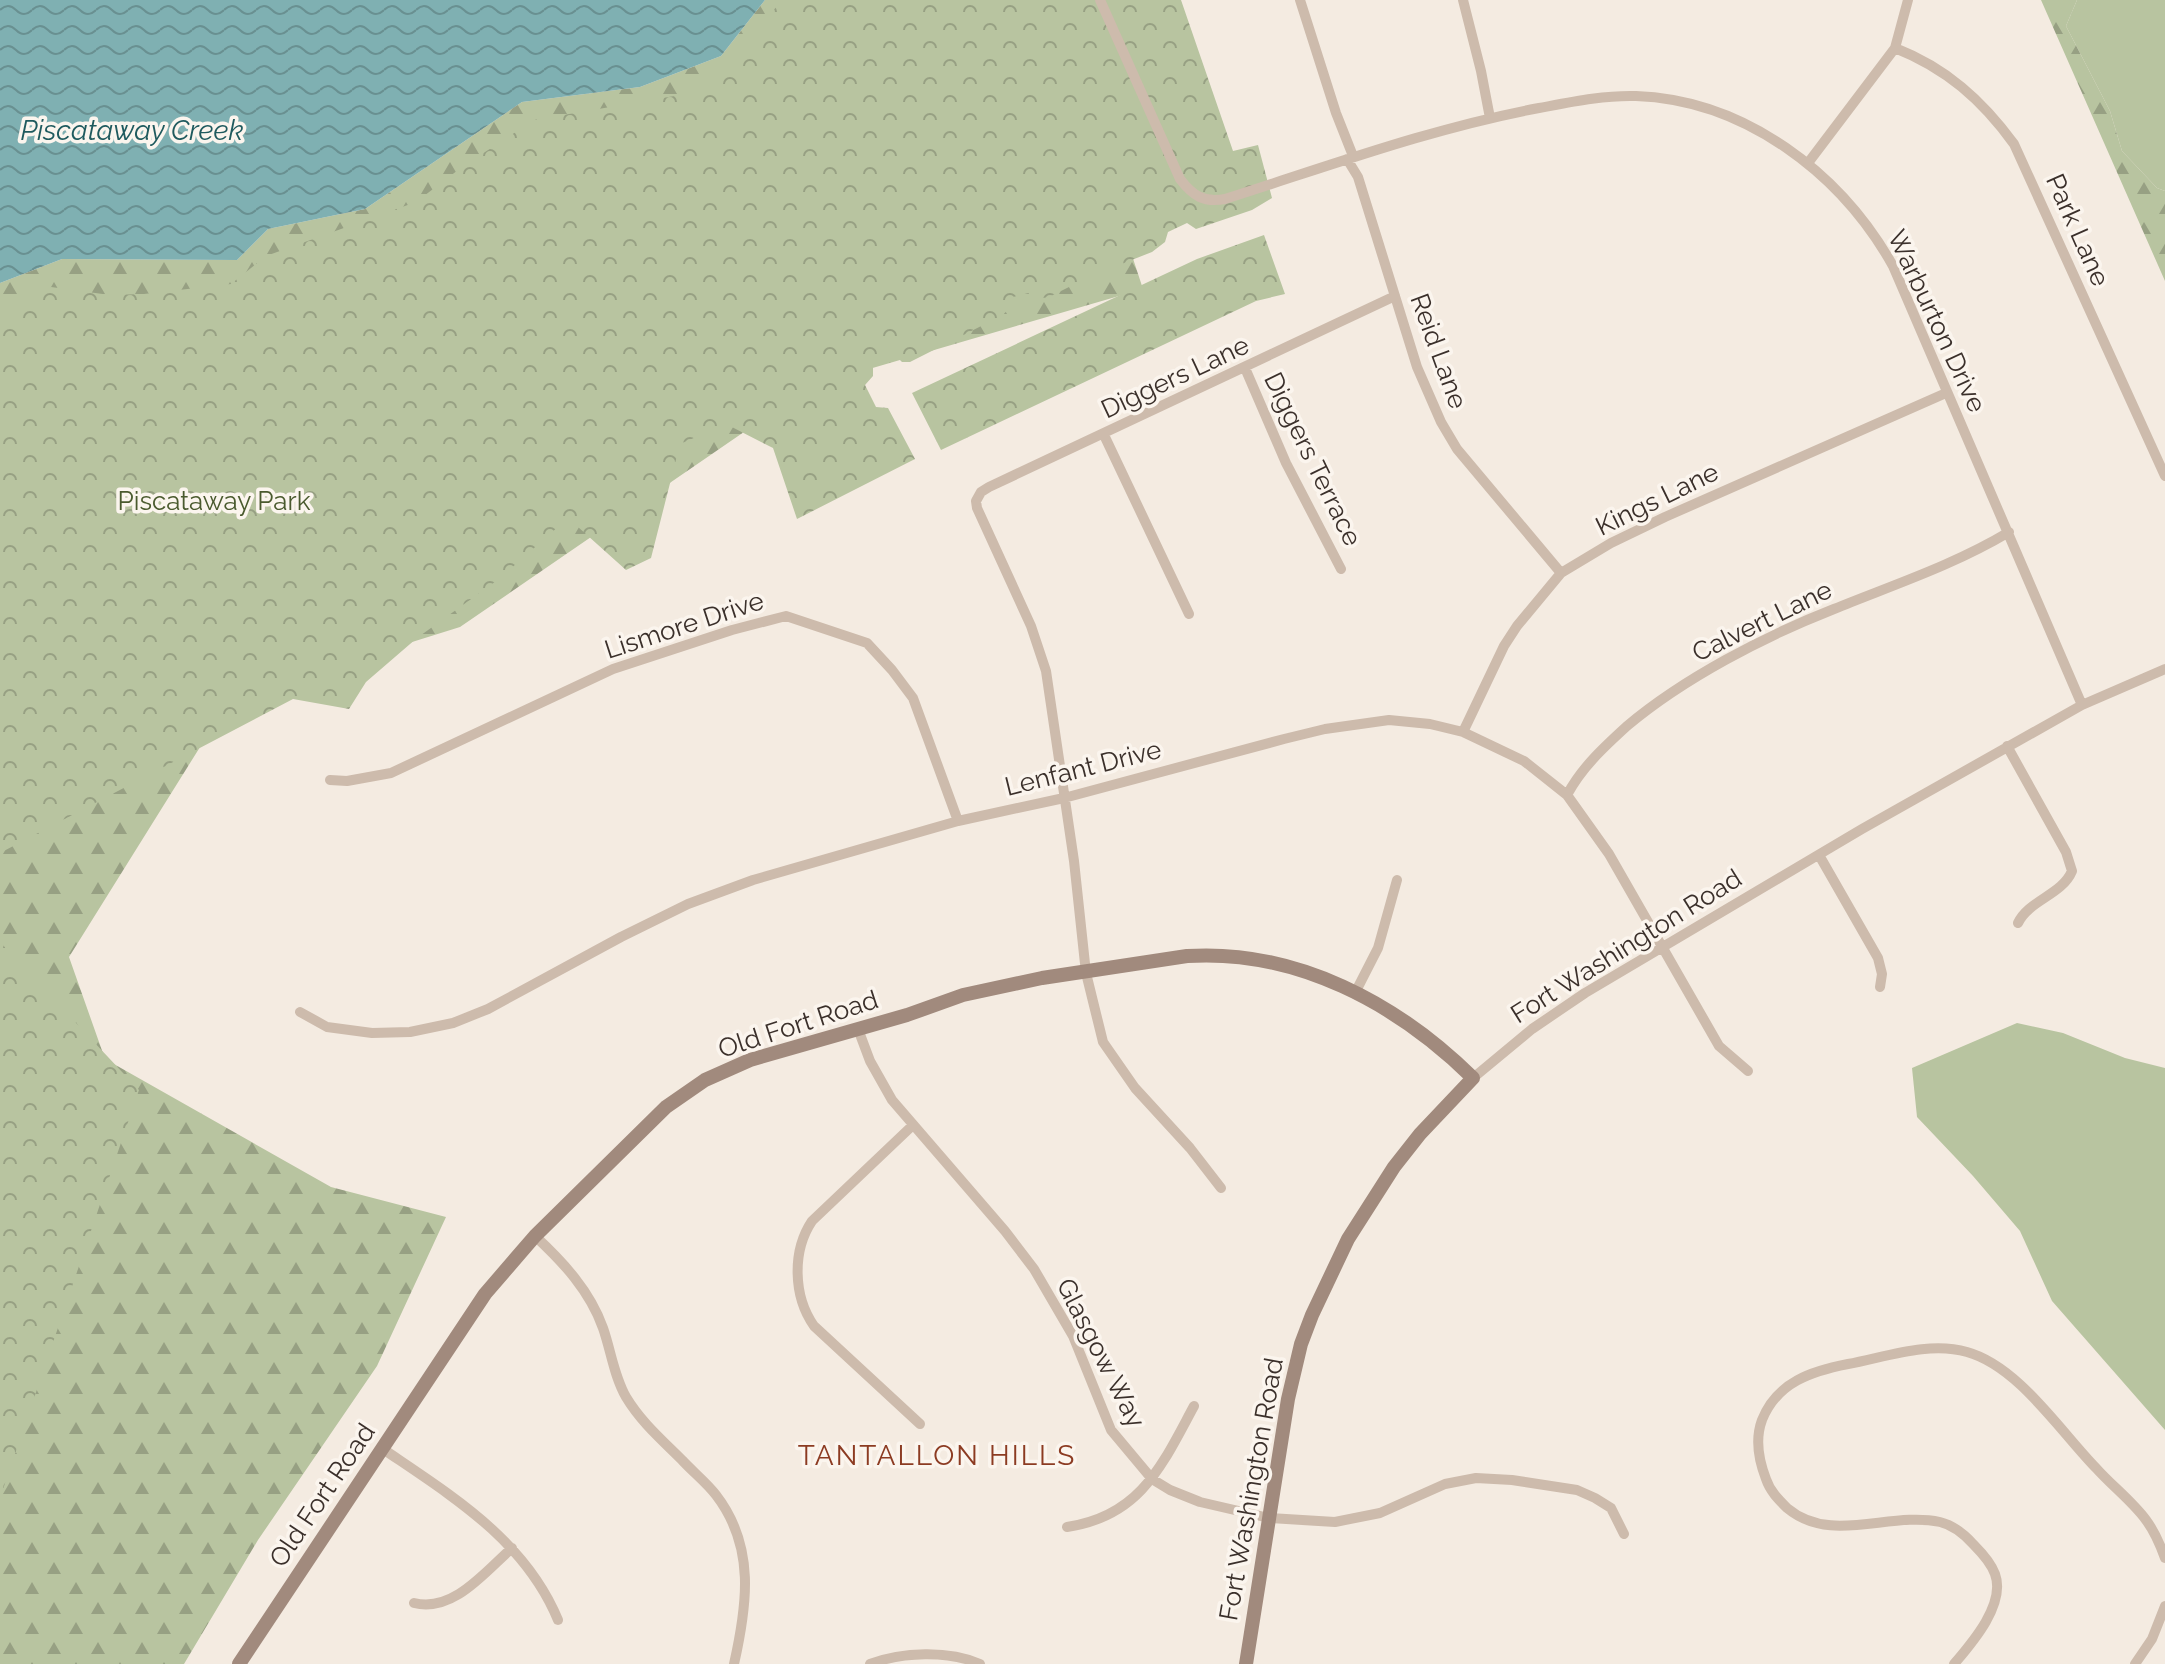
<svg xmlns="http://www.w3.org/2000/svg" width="2165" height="1664" font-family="Raleway,sans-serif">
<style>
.green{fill:#b8c4a0}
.forest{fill:url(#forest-firs)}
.park{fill:url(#park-crowns)}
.water{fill:url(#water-waves)}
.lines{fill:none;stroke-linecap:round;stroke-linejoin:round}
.minor{stroke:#cdbbac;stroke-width:10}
.secondary{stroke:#a18a7d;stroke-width:14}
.labels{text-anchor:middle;stroke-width:7;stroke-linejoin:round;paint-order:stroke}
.street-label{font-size:26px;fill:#3b302b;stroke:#fbf5ee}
.park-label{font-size:26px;fill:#4a5a2e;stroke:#fbf5ee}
.water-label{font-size:28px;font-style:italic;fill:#1f5a5e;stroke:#fbf5ee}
.neighbourhood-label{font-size:28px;letter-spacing:2px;fill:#8c3b22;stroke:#fbf5ee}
</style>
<defs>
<pattern id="forest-firs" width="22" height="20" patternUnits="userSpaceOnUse" patternTransform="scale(2)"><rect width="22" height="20" fill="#b8c4a0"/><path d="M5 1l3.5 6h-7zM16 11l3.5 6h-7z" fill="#97a083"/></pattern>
<pattern id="park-crowns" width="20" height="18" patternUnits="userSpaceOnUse" patternTransform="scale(2)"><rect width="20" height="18" fill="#b8c4a0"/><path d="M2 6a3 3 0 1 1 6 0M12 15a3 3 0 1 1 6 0" fill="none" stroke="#97a083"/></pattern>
<pattern id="water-waves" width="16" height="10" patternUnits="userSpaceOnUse" patternTransform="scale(2)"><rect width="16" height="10" fill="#7fb0b2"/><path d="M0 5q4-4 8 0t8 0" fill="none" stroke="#699091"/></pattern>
</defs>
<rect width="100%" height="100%" fill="#f4ebe1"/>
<path class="green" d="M2077 0H2165V191L2157 188 2122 151 2110 111 2066 26Z
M2017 1023 2063 1033 2125 1058 2165 1068V1430L2052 1301 2020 1231 1973 1176 1917 1117 1912 1068Z"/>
<path class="forest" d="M765 0H1048L1143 289 811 386 460 627 230 699 69 957 105 1059 331 1187 446 1217 377 1366 258 1540 184 1664H0V283L62 259 237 260 268 229 365 209 522 102 640 87 721 56Z
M2041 0H2077L2066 26 2110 111 2122 151 2157 188 2165 191V281Z"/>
<path class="park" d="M782 0H1181L1233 151 1258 145 1272 198 1252 210 1196 229 1187 223 1168 232 1165 242 1152 252 1091 276 1049 297 1043 298 1036 291 1013 297 1011 306 1003 315 910 362H902L896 356 873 364V376L865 385 876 407 888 408 915 459 797 519 773 448 726 424 680 444 651 558 626 570 568 518 499 579 417 638 366 682 349 709 293 699 0 853V316L51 287 110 295 144 294 231 284 266 256 416 202 462 167 534 120 692 93 725 69Z
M1264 235 1285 294 1256 301 941 450 912 393 1197 259Z
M0 942 139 1090 0 1498Z"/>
<path class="water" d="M0 0H765L721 56 640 87 522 102 365 209 268 229 237 260 62 259 0 283Z"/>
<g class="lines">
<path class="minor" d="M1100 0 1180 179C1193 196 1204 203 1225 199 1329 166 1432 128 1539 108 1571 102 1604 95 1636 96 1745 100 1841 173 1893 266L2082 705
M1300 0 1336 113 1353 156
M1463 0 1481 71 1490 118
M1895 48C1946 68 1982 100 2014 144L2165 476
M1347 159 1358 177 1417 367 1441 422 1457 449 1561 573
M1808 163 1895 48 1908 0
M1245 368 1286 463 1341 569
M1104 435 1189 614
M1463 732 1504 646 1517 626 1561 573 1611 543 1665 517 1946 393
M2007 746 2066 852 2072 871C2062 895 2029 900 2018 923
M330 780 347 781 391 773 613 669 732 630 786 616 867 643 892 670 913 698 958 821
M1567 795C1582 767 1604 747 1627 726 1684 678 1765 636 1834 609 1893 585 1954 565 2009 532
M1819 855 1878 958 1882 974 1880 987
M1356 991 1378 948 1397 880
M300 1012 327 1027 372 1033 410 1032 453 1023 488 1009 621 937 688 904 753 880 958 821 1064 798 1284 739 1325 729 1389 720 1430 724 1463 732 1524 761 1567 795 1609 854 1719 1046 1748 1071
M858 1029 870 1061 892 1100 1005 1231 1034 1269 1073 1336 1111 1430 1152 1479 1170 1490 1200 1502 1269 1518 1335 1522 1380 1513 1445 1484 1476 1478 1512 1480 1577 1490 1595 1498 1611 1508 1624 1534
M1473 1078 1532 1029 1585 993 1862 829 2082 705 2165 669
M913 1125 812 1221C792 1251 793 1296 814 1326L920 1424
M1221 1188 1190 1148 1135 1088 1103 1042 1086 973 1074 861 1046 671 1031 626 977 508 976 501 981 492 989 487 1395 296
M535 1236C563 1262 590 1291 603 1328 611 1351 614 1376 626 1397 641 1422 662 1440 682 1460 693 1472 707 1483 716 1495 756 1547 747 1606 734 1664
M383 1449C452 1496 525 1540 558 1620
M1067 1527C1141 1516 1162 1465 1194 1406
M414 1603C453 1613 485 1572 512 1548
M870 1664C902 1652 948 1650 980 1664
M1954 1664C1972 1643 2006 1604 1995 1574 1991 1563 1982 1553 1974 1545 1965 1535 1953 1525 1940 1522 1889 1511 1831 1545 1787 1508 1778 1499 1770 1491 1766 1479 1759 1461 1755 1439 1762 1420 1777 1382 1812 1371 1848 1364 1886 1357 1929 1341 1967 1352 2018 1366 2060 1431 2096 1468 2112 1486 2132 1501 2146 1520 2155 1532 2160 1544 2165 1558
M2135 1664 2152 1639 2165 1606"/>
<path class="secondary" d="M239 1664 485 1294 535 1236 666 1107 705 1080 750 1060 907 1015 963 995 1042 978 1187 956C1296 949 1397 1003 1473 1078L1420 1134 1394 1167 1348 1239 1312 1315 1301 1344 1288 1399 1246 1664"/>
</g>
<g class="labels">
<g class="street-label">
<text transform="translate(2078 230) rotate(66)" y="9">Park Lane</text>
<text transform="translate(1937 321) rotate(65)" y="9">Warburton Drive</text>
<text transform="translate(1439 351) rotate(70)" y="9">Reid Lane</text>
<text transform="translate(1175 377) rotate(-25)" y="9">Diggers Lane</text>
<text transform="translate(1313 459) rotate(64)" y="9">Diggers Terrace</text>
<text transform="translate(1657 499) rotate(-26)" y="9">Kings Lane</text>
<text transform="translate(1762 621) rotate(-26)" y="9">Calvert Lane</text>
<text transform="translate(684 625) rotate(-18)" y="9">Lismore Drive</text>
<text transform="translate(1083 768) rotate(-14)" y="9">Lenfant Drive</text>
<text transform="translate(1626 946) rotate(-32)" y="9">Fort Washington Road</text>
<text transform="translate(798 1024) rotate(-18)" y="9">Old Fort Road</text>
<text transform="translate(1101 1353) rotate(63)" y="9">Glasgow Way</text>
<text transform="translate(1251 1489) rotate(-80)" y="9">Fort Washington Road</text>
<text transform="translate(322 1495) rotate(-56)" y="9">Old Fort Road</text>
</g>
<g class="park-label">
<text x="214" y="510">Piscataway Park</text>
</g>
<g class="water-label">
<text x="132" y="140">Piscataway Creek</text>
</g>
<g class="neighbourhood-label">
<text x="937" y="1465">TANTALLON HILLS</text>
</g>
</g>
</svg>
